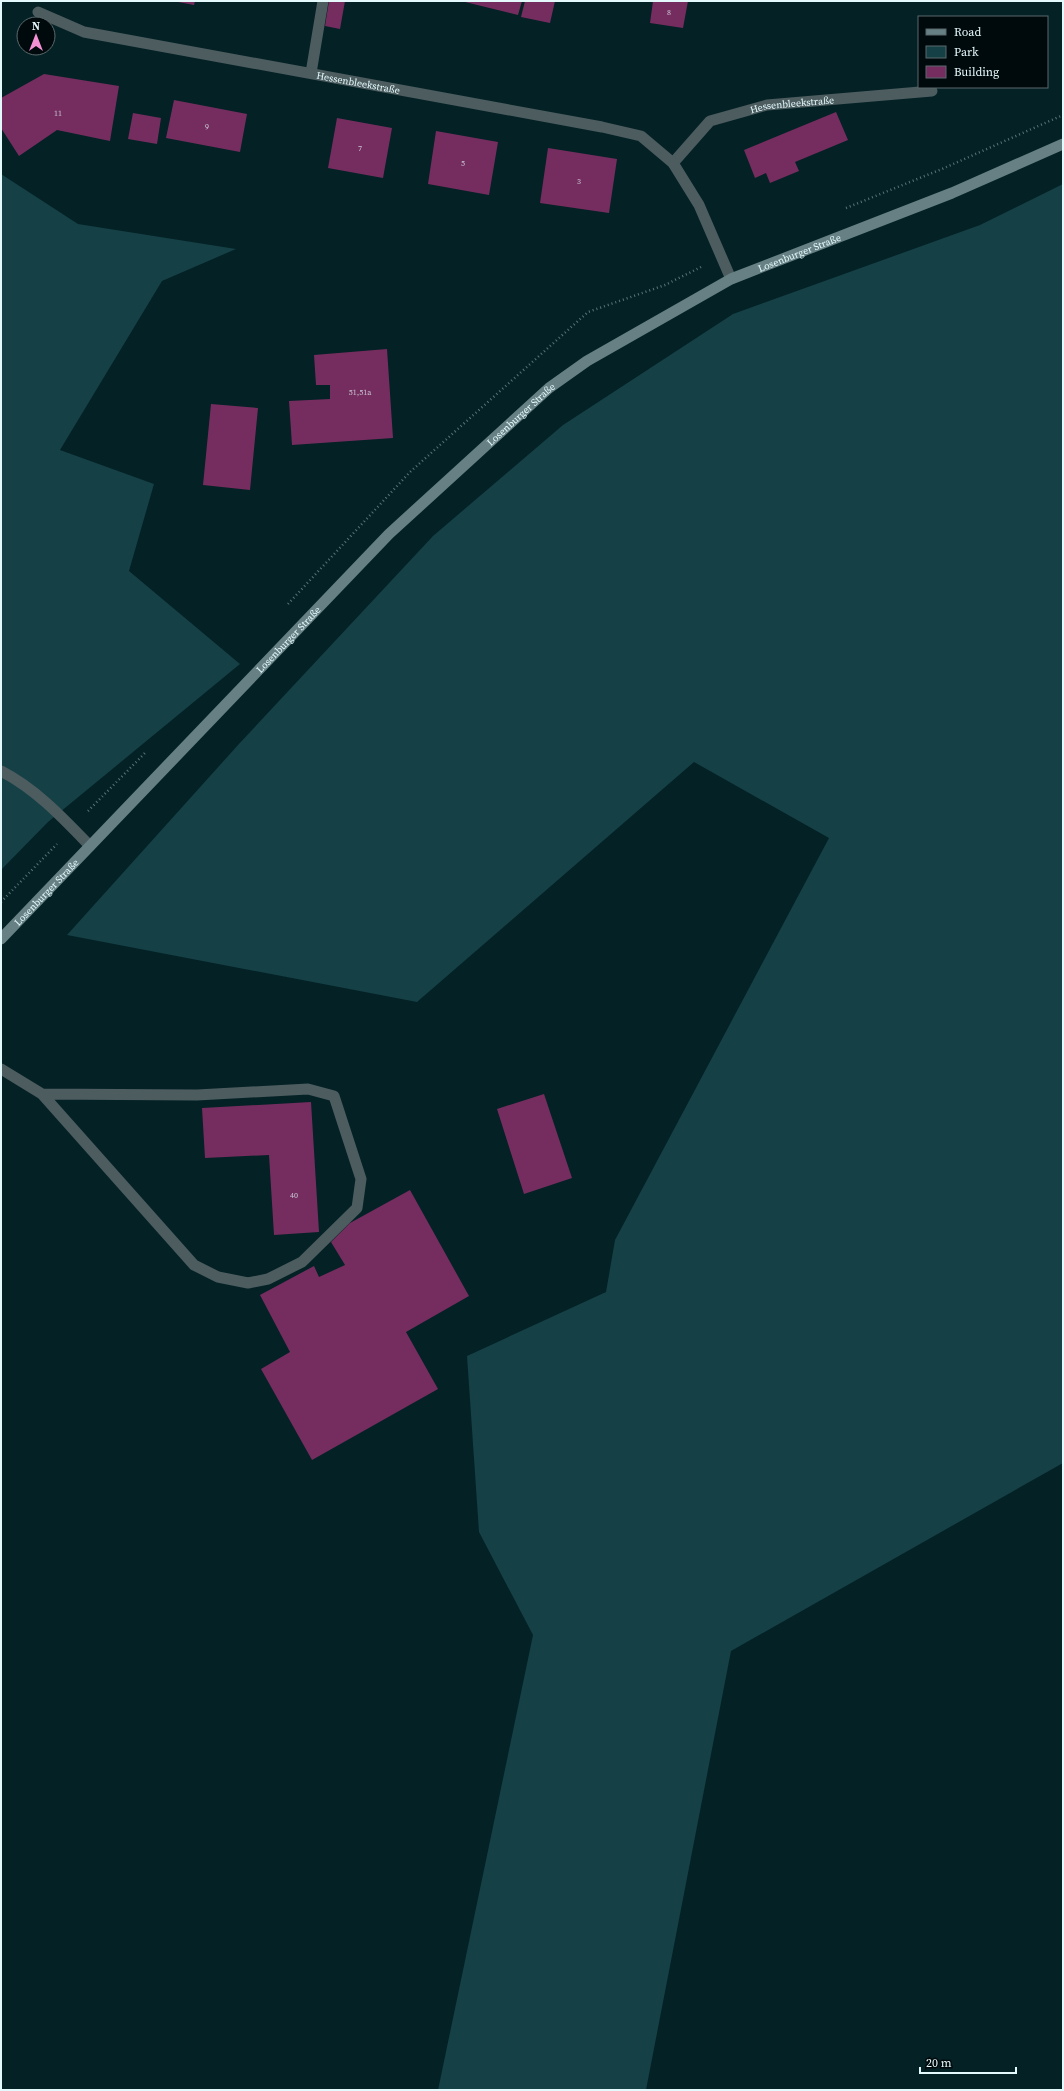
<svg xmlns="http://www.w3.org/2000/svg" width="1064" height="2091" font-family="'Source Serif 4',serif">
<style>
.green{fill:#144046}
.building{fill:#752d5f}
.lines{fill:none;stroke-linecap:round;stroke-linejoin:round}
.path{stroke:#5b7578;stroke-width:2.5;stroke-dasharray:1 3;stroke-linecap:butt}
.service{stroke:#4c5c5f;stroke-width:11}
.minor{stroke:#4c5c5f;stroke-width:11}
.secondary{stroke:#678084;stroke-width:11}
.labels{text-anchor:middle;stroke-width:4;stroke-linejoin:round;paint-order:stroke}
.number-label{font-size:8px;fill:#c8c6d5}
.street-label{font-size:10px;fill:#e4f9fc;stroke:#00090c}
</style>
<rect width="100%" height="100%" fill="#042125"/>
<path class="green" d="M1 174 78 224 236 249 162 281 60 450 154 484 129 571 240 664 48 822 1 870Z
M1063 184V1463L731 1651 646 2090H438L533 1635 479 1532 467 1356 606 1292 615 1240 829 838 694 762 417 1002 67 935 238 745 433 536 563 425 733 314 980 225Z"/>
<path class="building" d="M173 1H195L194 5Z
M329 1H345L340 29 325 26Z
M461 1H522L518 15Z
M525 1H555L550 23 521 17Z
M653 1H688L683 28 650 23Z
M44 74 119 86 110 141 57 130 19 156 1 128V98Z
M174 100 247 114 240 152 166 138Z
M836 112 848 140 795 162 799 171 770 183 766 173 755 178 744 150Z
M133 113 161 118 157 144 128 139Z
M337 118 392 128 383 178 328 168Z
M436 131 498 142 489 195 428 184Z
M548 148 617 159 609 213 540 203Z
M387 349 393 438 292 445 289 401 330 399V385H316L314 355Z
M211 404 258 408 250 490 203 485Z
M544 1094 572 1178 524 1194 497 1109Z
M311 1102 319 1232 274 1235 269 1155 205 1158 202 1108Z
M410 1190 469 1296 406 1332 438 1389 312 1460 261 1369 290 1352 260 1295 314 1266 319 1277 345 1265 331 1242 350 1223Z"/>
<g class="lines">
<path class="path" d="M846 208 942 169 1063 115
M288 604 410 472 588 312 665 285 701 267
M88 811 145 753
M1 902 57 844"/>
<g class="service">
<path d="M311 73 323 1"/>
<path id="s1" d="M673 163 710 121 767 105 932 91"/>
<path d="M1 771C36 789 63 818 90 846"/>
<path d="M1 1069 42 1094 194 1265 218 1277 248 1283 268 1279 302 1262 357 1208 361 1179 334 1096 308 1089 197 1095 42 1094"/>
</g>
<path class="minor" id="s2" d="M38 12 84 32 602 127 641 136 673 163 699 205 731 279"/>
<path class="secondary" id="s3" d="M1 939 389 534 549 388 587 361 731 279 952 193 1063 144"/>
</g>
<g class="labels">
<g class="number-label">
<text x="669" y="15">8</text>
<text x="58" y="116">11</text>
<text x="207" y="129">9</text>
<text x="360" y="151">7</text>
<text x="463" y="166">5</text>
<text x="579" y="184">3</text>
<text x="360" y="395">51,51a</text>
<text x="294" y="1198">40</text>
</g>
<g class="street-label">
<text dy="4" stroke="none"><textPath href="#s2" startOffset="329">Hessenbleekstraße</textPath></text>
<text dy="4" stroke="none"><textPath href="#s1" startOffset="140">Hessenbleekstraße</textPath></text>
<text dy="4" stroke="none"><textPath href="#s3" startOffset="1063">Losenburger Straße</textPath></text>
<text dy="4" stroke="none"><textPath href="#s3" startOffset="739">Losenburger Straße</textPath></text>
<text dy="4" stroke="none"><textPath href="#s3" startOffset="415">Losenburger Straße</textPath></text>
<text dy="4" stroke="none"><textPath href="#s3" startOffset="65">Losenburger Straße</textPath></text>
</g>
</g>
<rect width="1064" height="2091" fill="none" stroke="#e4f9fc" stroke-width="4"/>
<rect x="918" y="16" width="130" height="72" fill="#00090c" stroke="#5b696c"/>
<rect x="926" y="29" width="20" height="6" fill="#678084" stroke="#5b696c"/>
<text x="954" y="36" font-size="12" fill="#e4f9fc">Road</text>
<rect x="926" y="46" width="20" height="12" fill="#144046" stroke="#5b696c"/>
<text x="954" y="56" font-size="12" fill="#e4f9fc">Park</text>
<rect x="926" y="66" width="20" height="12" fill="#752d5f" stroke="#5b696c"/>
<text x="954" y="76" font-size="12" fill="#e4f9fc">Building</text>
<g transform="translate(36 36)"><circle r="19" fill="#00090c" stroke="#5b696c"/>
<path d="M0-3L7 15L0 10L-7 15Z" fill="#f591d3"/>
<text y="-6" font-size="11" font-weight="bold" text-anchor="middle" fill="#e4f9fc">N</text>
</g>
<path d="M920 2067v6h96v-6" fill="none" stroke="#e4f9fc" stroke-width="2"/>
<text x="926" y="2067" font-size="12" fill="#e4f9fc" stroke="#00090c" stroke-width="3" paint-order="stroke">20 m</text>
</svg>
